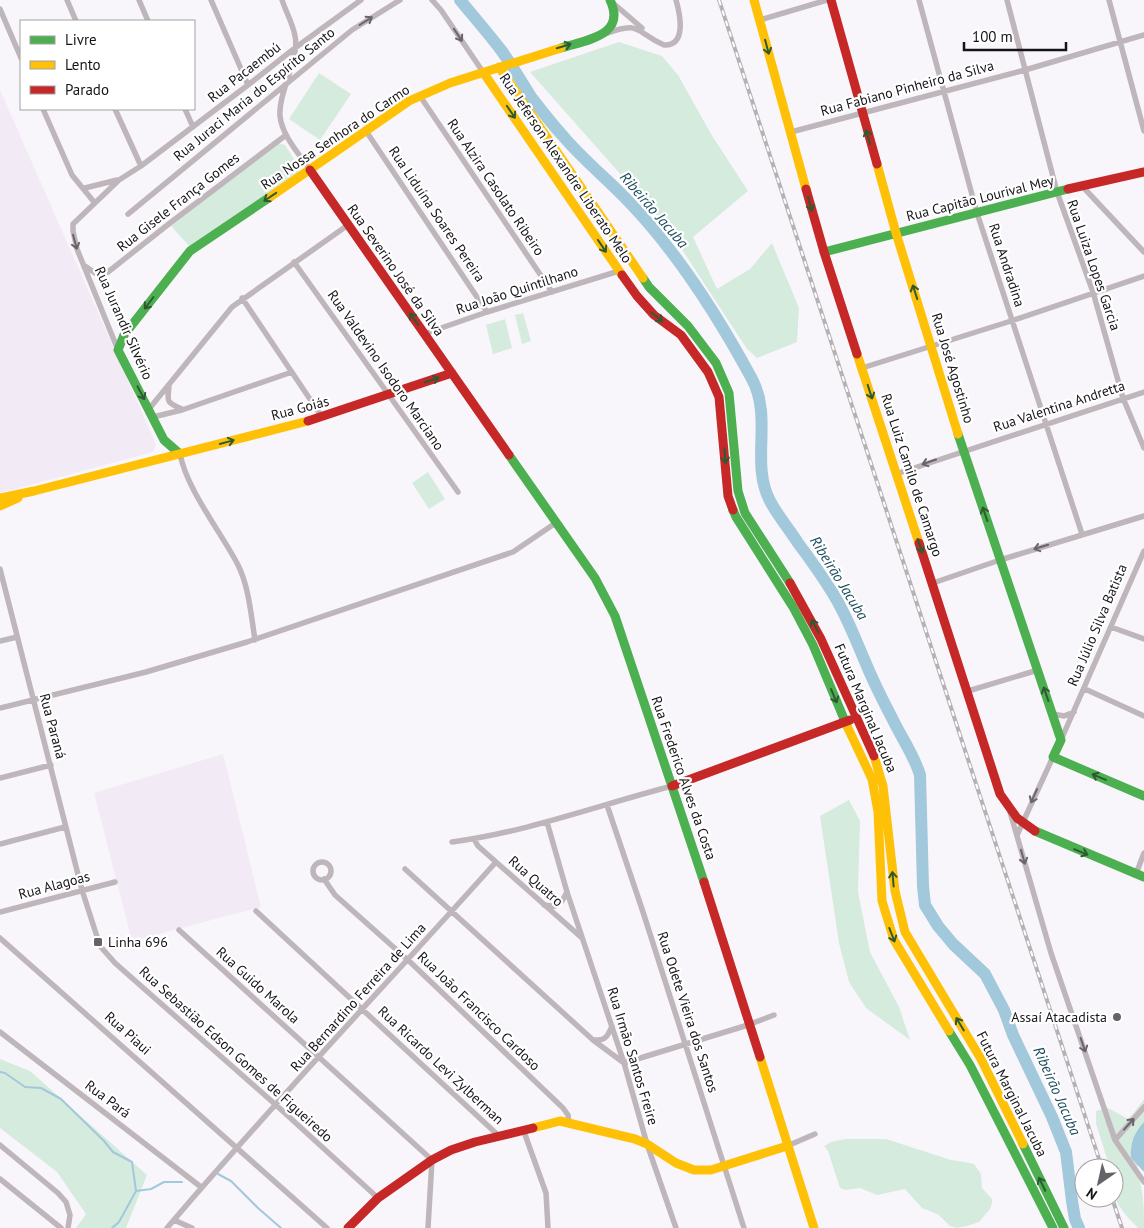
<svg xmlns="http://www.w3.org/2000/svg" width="1144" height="1228" font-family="'PT Sans',sans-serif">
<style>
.industrial{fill:#f2eaf5}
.green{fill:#d5ebdd}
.water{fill:#a2c8dc}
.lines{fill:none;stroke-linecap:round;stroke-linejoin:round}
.stream{stroke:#a2c8dc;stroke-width:2}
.river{stroke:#a2c8dc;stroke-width:12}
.street{stroke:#beb6ba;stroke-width:5.5}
.fast{stroke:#4caf50;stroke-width:9}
.slow{stroke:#ffc107;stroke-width:9}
.jam{stroke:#c62828;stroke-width:9}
.rail-casing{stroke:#b6b2b4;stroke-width:4}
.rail{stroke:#fff;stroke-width:2;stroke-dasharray:5.5;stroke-linecap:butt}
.oneway{stroke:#6a6569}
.oneway2{stroke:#2e5a31}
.poi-dot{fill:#656367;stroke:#fff;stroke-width:2}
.labels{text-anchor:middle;stroke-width:4.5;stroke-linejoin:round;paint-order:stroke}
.street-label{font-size:14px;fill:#161418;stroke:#fff}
.poi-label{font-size:14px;fill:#161418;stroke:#fff;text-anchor:start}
.water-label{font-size:15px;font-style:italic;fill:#1b4b5e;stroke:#fff}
</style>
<rect width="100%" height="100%" fill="#f9f6fb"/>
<path class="industrial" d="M0 90 156 444 153 452 0 493Z
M223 754 261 907 132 941 94 793Z"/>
<path class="green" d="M619 42 662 56 678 75 711 134 748 191 693 237 717 289 750 269 772 243 799 308 797 342 757 358 747 349 668 228 530 72Z
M319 73 351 94 320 140 289 119Z
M278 143 285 145 299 167V173L191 248 171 226Z
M523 313 531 341 522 344 515 315Z
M505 319 512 348 493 354 486 325Z
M428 472 445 499 429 509 412 483Z
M849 800 860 821 858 892 870 952 899 1007 910 1040 866 1008 849 982 839 943 820 816Z
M0 1059 30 1071 147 1175 126 1228H76L86 1214 57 1172 0 1128Z
M1144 1099V1141L1136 1171C1144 1189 1144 1208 1144 1228H1138C1114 1203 1114 1202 1114 1168H1110L1096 1124V1111L1108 1108 1128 1119 1135 1111Z
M845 1139H886L951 1160 965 1162 974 1164 981 1174 982 1188 992 1199V1203L990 1209 979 1222 967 1226 957 1228 950 1226 939 1215 922 1208 905 1189 877 1195 860 1188 846 1190 840 1188 828 1151 824 1146 831 1142Z"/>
<path class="water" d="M1144 1122V1172L1131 1158C1130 1143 1134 1133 1144 1122Z"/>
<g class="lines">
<path class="stream" d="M0 1072 5 1073 25 1087 41 1088 61 1099 104 1141 113 1152 132 1162 136 1191 151 1189 164 1182H182
M218 1174 231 1181 258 1208 281 1228
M112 1228 119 1222 136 1191"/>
<path class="river" d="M460 0C474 17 488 33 501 50 512 65 521 81 531 97 541 110 552 124 563 136 584 161 610 181 632 205 680 256 719 318 752 379 773 418 750 463 770 501 778 516 789 529 798 543 810 559 822 576 832 592 846 614 854 636 864 659 872 679 882 699 892 718 901 737 914 755 920 775L923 886 925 905 938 926 953 944 985 974 1004 1010 1013 1035 1052 1117 1066 1152 1072 1201 1075 1219 1079 1228"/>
<path class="street" d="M67 0 76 21
M139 0 148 21
M211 0 248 85
M282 0C286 12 293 24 295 36 300 58 278 93 280 116 282 136 300 155 310 170
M432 0 441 10 483 72
M919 0 977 213 1082 534
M1007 0 1057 192 1093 292 1123 398 1144 448
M1109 0 1144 131
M613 3 642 28
M0 9 21 58
M760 20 827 0
M605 34C641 20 635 32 664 45 687 46 680 14 676 0
M420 96 552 292
M43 109 72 175 94 202
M115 109 141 166
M185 109 193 127
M366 131 487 312
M791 132 1025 70 1144 35
M1082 186 1144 252
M85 188 117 180
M128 214 352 30 400 0
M294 262 458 492
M85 266 98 275 108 272 170 223 286 135
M242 298 322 417
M424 334 487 312 619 271
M118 350 77 249 73 231V224L119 180 141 166 248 85 295 48 361 0
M862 368 1011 321 1144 276
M169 387C167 402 167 403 182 409
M149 409 232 307 348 225
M153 417 182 410 292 372
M180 454C187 490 221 532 238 565 249 587 251 615 255 640
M896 474 1144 392
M0 569 82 890 100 946 115 963 276 1105 378 1198
M933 583 1000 560 1144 516
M1111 627 1144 639
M0 641 17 637
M1085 689 1144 716
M968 691 1038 670
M0 708 146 672 247 642 513 552 557 522
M1053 714 1064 716 1074 712
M1061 740 1144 551
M0 778 51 765
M607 805 643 912 744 1228
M1010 812 1051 953 1115 1140 1144 1182
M547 822 567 892 624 1063 647 1144 676 1228
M1017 835 1053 757
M474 839 478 846 582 938
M452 842C527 832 599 805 672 786
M0 844 65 827
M313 871a9 9 0 1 1 18 0a9 9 0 1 1-18 0Z
M405 869 593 1040 624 1063 748 1025 774 1015
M1136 874 1144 853
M324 879 335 895 408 960 563 1108 568 1115 569 1122
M544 905 555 906 562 901 567 892
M256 911 499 1136
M0 912 115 882
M179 930 432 1160 428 1228
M0 938 327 1228
M0 1032 201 1187
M595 1040C605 1041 608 1036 612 1026
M523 1129 546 1193 548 1228
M1115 1140 1144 1107
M0 1145 58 1193 66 1202 70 1215 68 1228
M787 1146 815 1134
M0 1179 61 1228
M174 1220 192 1228
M167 1228C273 1103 387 984 496 862"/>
<path class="fast" d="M561 48C586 40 627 36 610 0
M824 252 1068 189
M643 278 649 287 688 326 716 363 729 393 738 491 745 513 790 583
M958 434 1061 740 1053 757 1144 796
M180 454 164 440 118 350 124 335 190 251 270 197
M509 455 595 578 615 616 704 882
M733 510 736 517 793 607 813 645 847 726
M1035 831 1144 877
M949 1031 970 1065 1053 1228
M1023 1144 1064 1228"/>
<path class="slow" d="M754 0 806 189
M499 67 643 278
M483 72 622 275
M877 164 896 233 958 434
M270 197 409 101 450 83 561 48
M857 354 919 543
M0 498 34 491 308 421
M0 506 18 498
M847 726 872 779 878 812 882 901 894 940 949 1031
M874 756 883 786 895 891 905 932 981 1059 1023 1144
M760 1057 814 1228
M533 1128 560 1121 635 1139 647 1144 676 1163 694 1170H711L787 1146"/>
<path class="jam" d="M831 0 877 164
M310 170 509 455
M806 189 824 252 857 354
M1068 189 1144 172
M622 275 637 296 654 315 681 335 708 372 719 397 728 496 733 510
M308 421 452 373
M919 543 1000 794 1017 818 1035 831
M790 583 821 639 874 756
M672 786 850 720
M704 882 760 1057
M348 1228 378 1198 432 1160 451 1150 475 1142 533 1128"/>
<g class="rail-casing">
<path id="rail" d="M719 0 1102 1168
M1112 1198 1122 1228"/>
</g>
<use href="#rail" class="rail"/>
</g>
<defs><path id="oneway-shaft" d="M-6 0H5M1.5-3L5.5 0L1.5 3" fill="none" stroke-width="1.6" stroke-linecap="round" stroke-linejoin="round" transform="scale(1.25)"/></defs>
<g class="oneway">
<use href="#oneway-shaft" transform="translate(366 21) rotate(-32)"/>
<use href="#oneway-shaft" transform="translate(458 35) rotate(56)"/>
<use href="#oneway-shaft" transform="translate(75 242) rotate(75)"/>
<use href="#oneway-shaft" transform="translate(929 462) rotate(161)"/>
<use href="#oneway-shaft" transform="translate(1041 547) rotate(163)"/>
<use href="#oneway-shaft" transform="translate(1034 796) rotate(114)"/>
<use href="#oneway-shaft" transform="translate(1023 857) rotate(74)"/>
<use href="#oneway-shaft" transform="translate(1083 1045) rotate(71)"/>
<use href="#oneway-shaft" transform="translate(1129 1124) rotate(-48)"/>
</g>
<g class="oneway2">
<use href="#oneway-shaft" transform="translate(564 46) rotate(-17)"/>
<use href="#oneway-shaft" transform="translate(767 47) rotate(75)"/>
<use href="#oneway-shaft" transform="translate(511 112) rotate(56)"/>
<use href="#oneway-shaft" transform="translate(868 137) rotate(-106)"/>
<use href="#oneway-shaft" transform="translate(270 197) rotate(146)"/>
<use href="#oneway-shaft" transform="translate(810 204) rotate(75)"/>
<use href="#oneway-shaft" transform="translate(602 246) rotate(56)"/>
<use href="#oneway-shaft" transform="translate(915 292) rotate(-108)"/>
<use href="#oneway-shaft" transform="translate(149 303) rotate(127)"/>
<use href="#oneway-shaft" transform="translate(657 317) rotate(40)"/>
<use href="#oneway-shaft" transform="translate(414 319) rotate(-125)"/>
<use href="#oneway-shaft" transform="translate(432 380) rotate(-18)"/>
<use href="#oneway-shaft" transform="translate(870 392) rotate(72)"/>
<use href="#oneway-shaft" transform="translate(141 393) rotate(62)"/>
<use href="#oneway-shaft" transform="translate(227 442) rotate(-15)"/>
<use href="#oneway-shaft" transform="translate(725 456) rotate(85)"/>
<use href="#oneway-shaft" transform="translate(985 514) rotate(-109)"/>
<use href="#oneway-shaft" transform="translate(920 546) rotate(71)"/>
<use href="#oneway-shaft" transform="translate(815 626) rotate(-118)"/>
<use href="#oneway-shaft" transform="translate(1046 694) rotate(-109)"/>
<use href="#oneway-shaft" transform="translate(834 696) rotate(67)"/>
<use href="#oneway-shaft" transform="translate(1099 777) rotate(-157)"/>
<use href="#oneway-shaft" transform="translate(1081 852) rotate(22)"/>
<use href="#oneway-shaft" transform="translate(893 879) rotate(-95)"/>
<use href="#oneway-shaft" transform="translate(892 935) rotate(69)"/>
<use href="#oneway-shaft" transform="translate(960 1024) rotate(-121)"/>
<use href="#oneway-shaft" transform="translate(1042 1184) rotate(-116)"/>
</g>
<g class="poi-dot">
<rect x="93" y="937" width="10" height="10" rx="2.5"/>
<circle cx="1117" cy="1017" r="5"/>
</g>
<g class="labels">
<g class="street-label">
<text transform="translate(244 72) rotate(-38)" y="5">Rua Pacaembú</text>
<text transform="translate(907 88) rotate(-15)" y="5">Rua Fabiano Pinheiro da Silva</text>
<text transform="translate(254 94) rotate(-39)" y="5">Rua Juraci Maria do Espírito Santo</text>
<text transform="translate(335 137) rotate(-34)" y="5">Rua Nossa Senhora do Carmo</text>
<text transform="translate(566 168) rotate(56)" y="5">Rua Jeferson Alexandre Liberato Melo</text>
<text transform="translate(496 187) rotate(56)" y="5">Rua Alzira Casolato Ribeiro</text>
<text transform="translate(980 198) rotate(-14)" y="5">Rua Capitão Lourival Mey</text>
<text transform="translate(178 202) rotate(-38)" y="5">Rua Gisele França Gomes</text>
<text transform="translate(437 214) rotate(56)" y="5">Rua Liduína Soares Pereira</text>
<text transform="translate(1007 265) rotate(72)" y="5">Rua Andradina</text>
<text transform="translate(1094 265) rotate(71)" y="5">Rua Luiza Lopes Garcia</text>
<text transform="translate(396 270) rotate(55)" y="5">Rua Severino José da Silva</text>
<text transform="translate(517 290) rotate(-18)" y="5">Rua João Quintilhano</text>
<text transform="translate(124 323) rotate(66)" y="5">Rua Jurandir Silvério</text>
<text transform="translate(953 368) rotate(73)" y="5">Rua José Agostinho</text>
<text transform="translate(386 370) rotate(55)" y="5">Rua Valdevino Isodoro Marciano</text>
<text transform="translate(1059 406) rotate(-18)" y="5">Rua Valentina Andretta</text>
<text transform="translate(300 408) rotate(-15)" y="5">Rua Goiás</text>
<text transform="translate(912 475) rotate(72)" y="5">Rua Luiz Camilo de Camargo</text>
<text transform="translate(1097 625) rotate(-67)" y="5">Rua Júlio Silva Batista</text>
<text transform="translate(866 708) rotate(67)" y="5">Futura Marginal Jacuba</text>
<text transform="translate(53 726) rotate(75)" y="5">Rua Paraná</text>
<text transform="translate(684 778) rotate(71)" y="5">Rua Frederico Alves da Costa</text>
<text transform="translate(536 881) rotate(42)" y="5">Rua Quatro</text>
<text transform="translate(54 885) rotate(-15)" y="5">Rua Alagoas</text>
<text transform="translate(258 985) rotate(42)" y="5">Rua Guido Marola</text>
<text transform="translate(358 997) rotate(-48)" y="5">Rua Bernardino Ferreira de Lima</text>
<text transform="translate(479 1011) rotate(44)" y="5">Rua João Francisco Cardoso</text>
<text transform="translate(688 1012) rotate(72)" y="5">Rua Odete Vieira dos Santos</text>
<text transform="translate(128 1033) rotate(42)" y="5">Rua Piaui</text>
<text transform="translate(236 1054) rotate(42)" y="5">Rua Sebastião Edson Gomes de Figueiredo</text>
<text transform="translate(633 1056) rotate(73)" y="5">Rua Irmão Santos Freire</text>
<text transform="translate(441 1065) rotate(43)" y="5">Rua Ricardo Levi Zylberman</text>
<text transform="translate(1012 1094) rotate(63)" y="5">Futura Marginal Jacuba</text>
<text transform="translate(108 1099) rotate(37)" y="5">Rua Pará</text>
</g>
<g class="poi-label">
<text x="108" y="947">Linha 696</text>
<text x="1107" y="1022" text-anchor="end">Assaí Atacadista</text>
</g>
<g class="water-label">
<text transform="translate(654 210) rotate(49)" y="5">Ribeirão Jacuba</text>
<text transform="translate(839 578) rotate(58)" y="5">Ribeirão Jacuba</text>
<text transform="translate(1057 1091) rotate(66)" y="5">Ribeirão Jacuba</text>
</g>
</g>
<rect x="20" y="20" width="175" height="90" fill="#ffffff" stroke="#a2a1a3"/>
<rect x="30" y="36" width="25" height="8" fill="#4caf50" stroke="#a2a1a3"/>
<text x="65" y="45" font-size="15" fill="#161418">Livre</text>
<rect x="30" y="61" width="25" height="8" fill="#ffc107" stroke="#a2a1a3"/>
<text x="65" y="70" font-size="15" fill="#161418">Lento</text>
<rect x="30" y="86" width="25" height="8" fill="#c62828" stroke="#a2a1a3"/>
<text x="65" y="95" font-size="15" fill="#161418">Parado</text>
<g transform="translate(1099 1183) rotate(214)"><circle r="24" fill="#ffffff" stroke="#a2a1a3"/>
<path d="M0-4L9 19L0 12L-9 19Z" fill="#656367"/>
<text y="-8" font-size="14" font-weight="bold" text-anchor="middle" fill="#161418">N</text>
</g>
<path d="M964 42v8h102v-8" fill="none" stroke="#161418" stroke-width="2.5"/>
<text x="972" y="42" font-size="15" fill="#161418" stroke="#ffffff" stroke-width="4" paint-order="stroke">100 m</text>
</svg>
